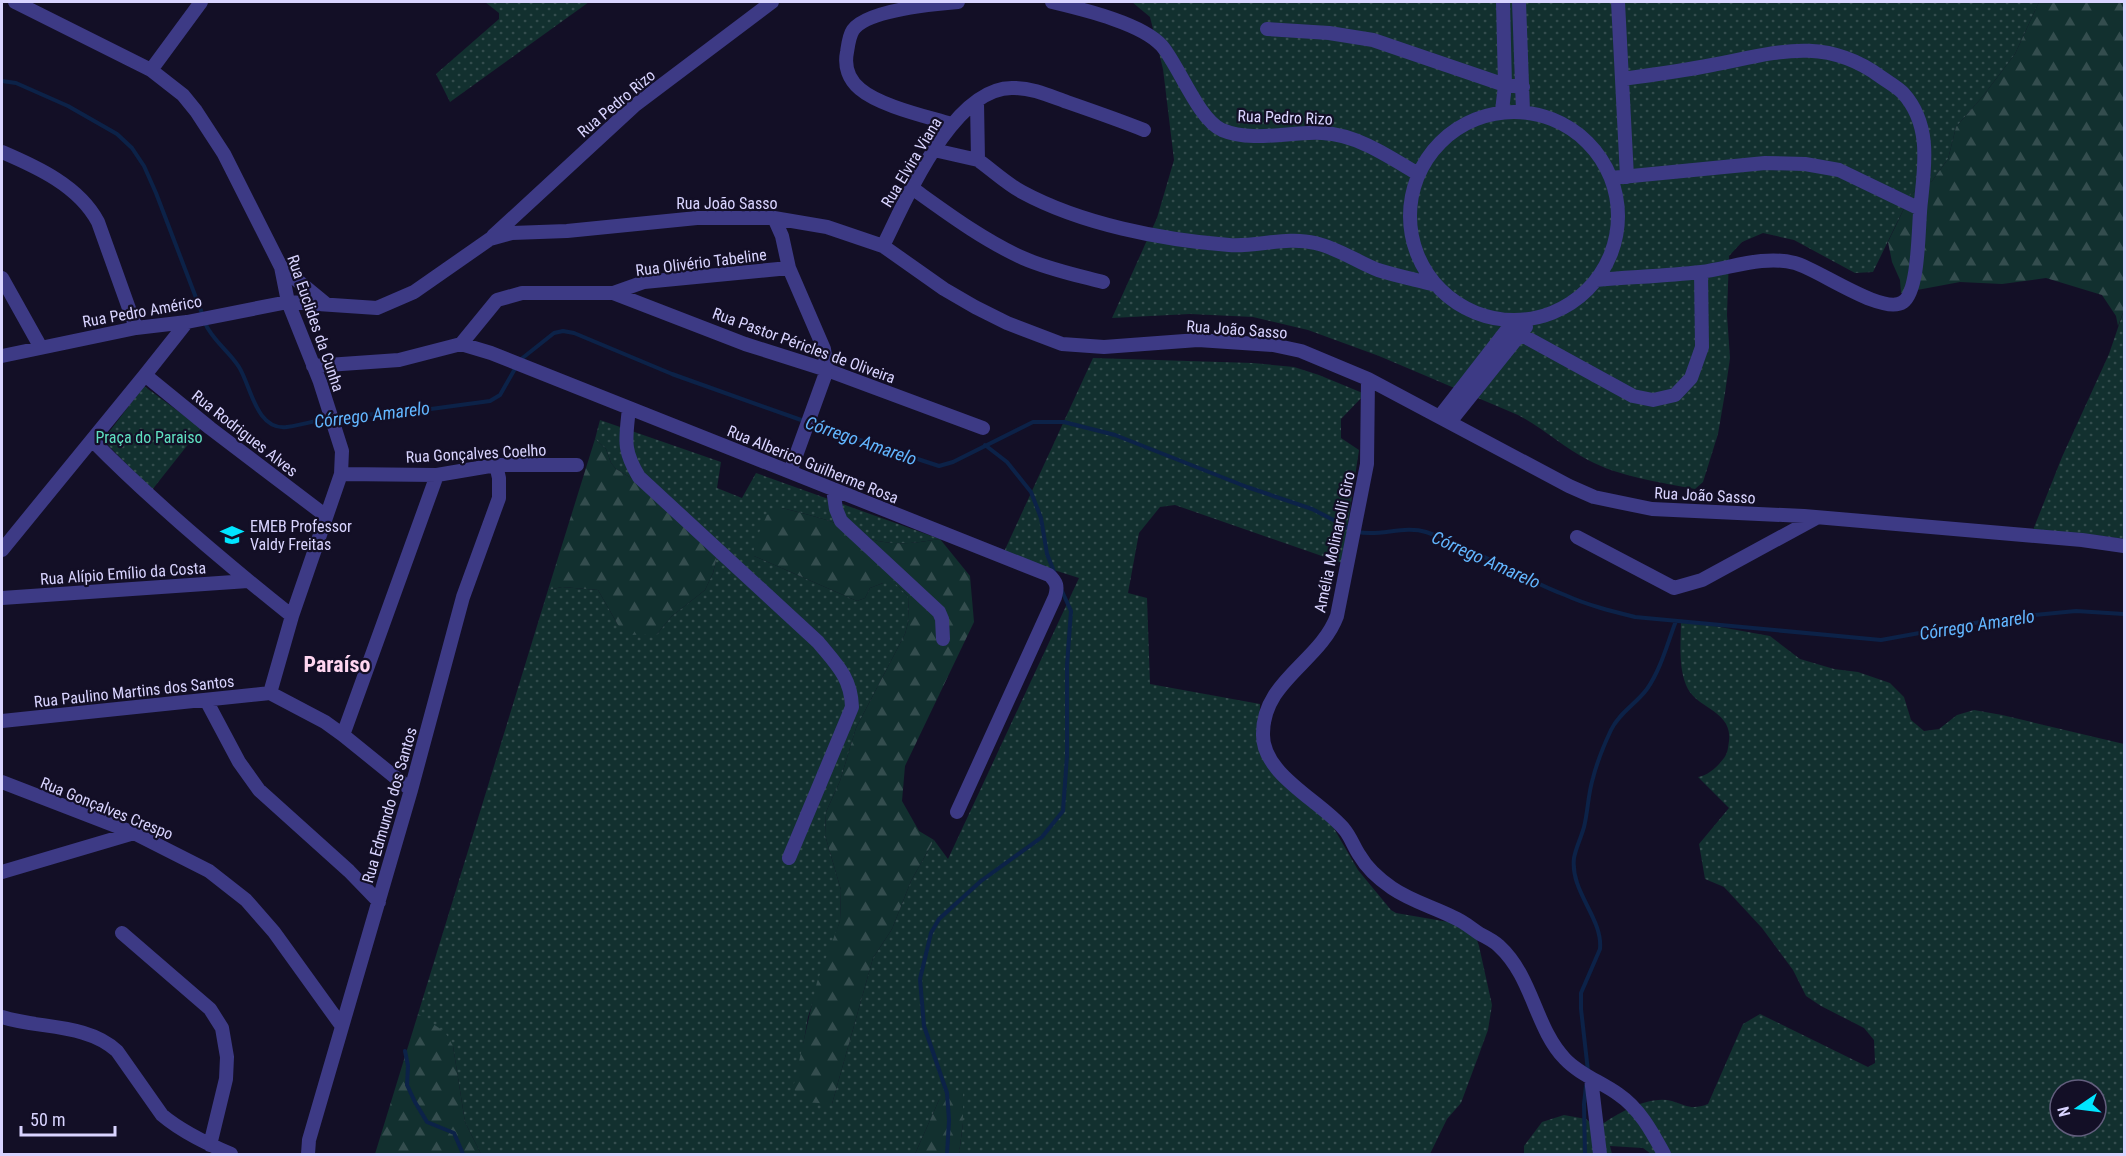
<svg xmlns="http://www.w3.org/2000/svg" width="2126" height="1156" font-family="'Roboto Condensed',sans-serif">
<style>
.green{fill:url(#green-dots);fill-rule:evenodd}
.forest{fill:url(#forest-firs)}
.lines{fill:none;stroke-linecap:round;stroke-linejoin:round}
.stream{stroke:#0c2248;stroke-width:4}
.minor{stroke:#3d3a85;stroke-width:14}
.labels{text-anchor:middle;stroke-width:4.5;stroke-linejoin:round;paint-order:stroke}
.street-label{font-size:16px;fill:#d9d4ff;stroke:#130f26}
.park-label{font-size:16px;fill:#5fe0c0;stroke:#130f26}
.poi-label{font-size:16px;fill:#d9d4ff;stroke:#130f26;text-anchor:start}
.water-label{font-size:18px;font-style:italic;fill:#62b6ff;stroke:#130f26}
.district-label{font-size:22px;font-weight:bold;fill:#ffd6f0;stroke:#130f26}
</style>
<defs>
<pattern id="green-dots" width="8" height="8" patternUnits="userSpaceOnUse" patternTransform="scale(1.5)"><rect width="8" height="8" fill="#12302f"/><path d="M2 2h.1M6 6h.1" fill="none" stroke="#344d4e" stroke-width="1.8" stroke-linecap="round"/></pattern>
<pattern id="forest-firs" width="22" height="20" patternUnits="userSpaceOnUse" patternTransform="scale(1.5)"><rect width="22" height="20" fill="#12302f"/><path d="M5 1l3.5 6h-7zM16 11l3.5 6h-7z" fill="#344d4e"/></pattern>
</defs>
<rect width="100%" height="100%" fill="#130f26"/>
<path class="green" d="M485 2H589L450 102 436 74 499 19V13Z
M1132 2H2039L2015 54 1983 96 1956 127 1948 159 1932 181 1911 194 1873 272 1855 273 1794 240 1763 233 1742 242 1729 256 1727 315 1730 358 1725 393 1718 434 1703 482 1695 489C1659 482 1620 477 1588 460 1563 447 1543 428 1518 415L1379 356 1308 330 1253 317 1190 314 1112 318 1157 218 1174 160 1163 69 1150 17Z
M2124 310V539L2103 536 2033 530 2062 457 2109 354Z
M1093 358 1253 363 1294 367 1319 375 1365 394 1341 419V438L1359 450 1342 563 1175 505 1160 507 1139 533 1128 593 1147 598 1150 684 1260 704 1259 741 1332 825 1358 870 1391 910 1396 913 1472 926 1479 946 1492 1005 1488 1030 1461 1103 1447 1119 1430 1154H959L963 1123V1093L939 1100 915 1154H481L465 1122 453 1046 418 1014 548 590 562 587 598 590 618 625 657 634 672 616 705 590 713 573 718 552 633 479 616 469 611 463 606 449 595 439 600 420 721 462 717 488 742 498 756 473 940 539C921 542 903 545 884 542 867 540 856 531 841 525 822 518 802 513 782 508L754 556 857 601 865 598 870 588 883 583H895L908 596 909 619 905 634 856 728 840 781 826 812 825 835 841 890 840 921 808 1017 802 1052 832 1104 873 958 892 929 911 881 934 840 948 859 1079 578 1003 554Z
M144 386 201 428 152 490 103 440Z
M1681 620 1770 636 1800 659 1834 669 1858 672 1890 683 1904 697 1911 720 1924 731 1939 729 1957 715 1974 710 2002 715 2124 744V1154H1651L1643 1148 1610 1146 1612 1154H1524V1146L1542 1122 1564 1115 1586 1119 1597 1128C1616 1114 1648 1095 1672 1101 1687 1106 1692 1110 1708 1104L1743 1024 1760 1014 1868 1067 1875 1063 1874 1040 1864 1028 1821 1006 1806 996 1793 970 1762 928 1724 887 1705 879 1699 844 1729 808 1698 777C1709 775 1717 767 1724 758 1728 753 1728 747 1729 741 1733 710 1695 709 1686 685 1678 665 1681 641 1681 620ZM2060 1090H2096V1126H2060Z"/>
<path class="forest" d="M2039 2H2124V310L2118 326 2116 316 2102 295 2046 278 2002 284 1960 282 1901 293 1900 280 1892 262 1888 242 1911 194 1932 181 1948 159 1956 127 1983 96 2015 54Z
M595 439 606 449 611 463 616 469 691 513 718 552 713 573 705 590 672 616 657 634 629 635 618 625 598 590 562 587 548 590Z
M782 508C802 513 822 518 841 525 856 531 867 540 884 542 903 545 921 542 940 539L970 576 974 622 905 766 902 801 919 831 934 840 911 881 892 929 873 958 832 1104 804 1102 793 1088 817 982 840 921 841 890 825 835 826 812 840 781 856 728 905 634 909 619 908 596 895 583H883L870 588 865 598 857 601 754 556V544L767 515Z
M418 1014 445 1032 453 1046 465 1122 481 1154H375Z
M952 1089 963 1093V1123L959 1154H915L939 1100Z"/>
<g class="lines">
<path class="stream" d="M2 81 16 83 68 106 117 134 132 148 144 166 156 193 203 316
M205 323C212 340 229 351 239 367 251 386 256 431 287 427 301 425 315 421 328 418
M520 360 554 333 563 331 574 333 672 374 804 421
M336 417 416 411 490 401 500 395 516 367
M811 424 939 466 953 462 1033 422H1064L1115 435 1247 487 1312 509 1351 529
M985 445 1007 462 1031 492 1041 518 1047 554 1055 574
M1358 532C1380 537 1404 525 1426 532 1474 548 1518 577 1565 595 1587 605 1611 611 1635 617L1881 640 2002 618 2076 611 2124 614
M405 1051 408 1066 407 1085 415 1102 427 1122 454 1133 463 1154
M1588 1071 1581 1009V993L1600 949C1603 918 1570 892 1574 858 1576 847 1581 838 1584 827 1588 811 1588 794 1593 778 1597 762 1604 745 1611 730 1619 713 1636 704 1647 689 1661 669 1667 644 1676 621
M947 1154 949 1120 947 1093 924 1026 920 979 931 933 939 919 981 881 1042 837 1063 811 1067 756V665L1071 611 1061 589
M1585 1154 1584 1104 1586 1086"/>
<path class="minor" d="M15 2 151 70 183 95 196 111 224 154 281 267 288 302 320 382 342 451 341 474 292 616 270 693
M1052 2C1081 9 1142 23 1162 46 1179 66 1198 119 1222 130 1253 143 1291 131 1322 133 1356 134 1390 157 1418 174
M1519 2 1523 111
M1618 2 1627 177
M1267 29 1329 33 1373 40 1505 85 1523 87
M151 70 201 2
M977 102 978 160C992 170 1007 184 1022 192 1081 224 1162 240 1229 245 1257 247 1287 236 1315 243 1338 248 1357 262 1378 270 1397 276 1417 280 1436 285
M1502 111 1505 85 1503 2
M1410 216a104 104 0 1 1 208 0a104 104 0 1 1-208 0Z
M951 124C925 116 880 106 860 89 849 80 844 67 847 52 848 46 849 36 853 30 867 10 934 4 958 2
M934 150 978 160
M2 152C37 167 79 186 98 222L136 328
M1611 178 1765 163 1805 164 1839 170 1920 209
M912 188C947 213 983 240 1023 258 1048 269 1076 275 1103 282
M774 218 782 236 789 268 824 349 827 370 790 472
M493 236 634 106 772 2
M883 246C906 200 954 85 1014 88 1033 88 1050 96 1067 102 1093 111 1119 120 1144 130
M281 267 326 304
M2 278 40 346
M1596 280C1631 277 1666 276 1701 272 1731 268 1764 255 1795 263 1818 269 1883 316 1903 302 1920 291 1918 222 1921 201 1925 164 1931 124 1903 93 1897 87 1888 82 1881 77 1824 35 1775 53 1712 65 1682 71 1652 75 1622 79
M613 293 745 344 827 370 983 428
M1508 330 1520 334 1633 396 1653 400 1675 395 1691 378 1702 347 1701 272
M461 344 497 300 522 293H613L644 282 789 268
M2 356 136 328 187 322 288 302 377 308 414 292 490 239 512 233 567 231 697 218H774L827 227 883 246 944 289 975 307 1007 323 1062 344 1104 347 1198 340 1273 345 1301 351 1368 379 1569 486 1594 497 1652 509 1804 516 2082 540 2124 546
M313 366 399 360 461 344 491 353 1049 575C1057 582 1058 587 1055 597L957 812
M145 375 210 428 326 516
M1368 379 1367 464 1337 616C1320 662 1262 681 1263 735 1263 775 1321 801 1344 829 1351 837 1354 848 1360 856 1368 870 1379 879 1392 888 1411 901 1433 907 1453 917 1463 921 1471 928 1480 934 1486 937 1494 941 1499 946 1533 977 1535 1028 1565 1059 1579 1074 1601 1082 1618 1094 1640 1109 1652 1132 1664 1154
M629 408C626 439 622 449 639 477L818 642C836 664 851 677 852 707L789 858
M1440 416 1513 322
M1450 422 1526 327
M92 440C154 503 223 561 292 616
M341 474 437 475 496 465H577
M833 489 836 509 841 521 939 612 942 619 943 639
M1577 537 1674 588 1702 580 1816 518
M2 550 145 375 187 322
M2 598 248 581
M270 693 325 722 343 735 411 790
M206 700 239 762 259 790 349 871 379 902
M2 721 270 693
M343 735 437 475
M2 782 134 833 209 871 246 900 274 932 341 1025
M2 872 134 833
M122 933 210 1009 222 1028 227 1057 226 1079 210 1145
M2 1017C39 1029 87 1023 117 1051L162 1115C182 1132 208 1144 231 1154
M1591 1078 1600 1154
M308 1154 309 1140 411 790 463 597 499 498V478L496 465"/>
</g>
<defs>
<g id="school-bare" transform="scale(1.8)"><path d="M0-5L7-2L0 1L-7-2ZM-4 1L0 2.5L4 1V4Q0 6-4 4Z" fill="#00e5ff" stroke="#130f26" stroke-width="2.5" paint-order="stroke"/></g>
</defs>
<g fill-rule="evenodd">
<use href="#school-bare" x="232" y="535"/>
</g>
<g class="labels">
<g class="street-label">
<text transform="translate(616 103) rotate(-40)" y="6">Rua Pedro Rizo</text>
<text transform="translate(1285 117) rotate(2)" y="6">Rua Pedro Rizo</text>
<text transform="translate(911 162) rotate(-59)" y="6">Rua Elvira Viana</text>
<text x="727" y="209">Rua João Sasso</text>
<text transform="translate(701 262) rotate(-7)" y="6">Rua Olivério Tabeline</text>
<text transform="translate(142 311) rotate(-10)" y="6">Rua Pedro Américo</text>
<text transform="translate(316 323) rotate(71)" y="6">Rua Euclides da Cunha</text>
<text transform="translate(1237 329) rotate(4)" y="6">Rua João Sasso</text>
<text transform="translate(804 345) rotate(20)" y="6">Rua Pastor Péricles de Oliveira</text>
<text transform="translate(245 433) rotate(38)" y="6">Rua Rodrigues Alves</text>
<text transform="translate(476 453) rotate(-3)" y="6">Rua Gonçalves Coelho</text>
<text transform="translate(813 464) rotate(22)" y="6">Rua Alberico Guilherme Rosa</text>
<text transform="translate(1705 495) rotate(3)" y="6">Rua João Sasso</text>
<text transform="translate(1334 542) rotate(-78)" y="6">Amélia Molinarolli Giro</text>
<text transform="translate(123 573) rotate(-4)" y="6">Rua Alípio Emílio da Costa</text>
<text transform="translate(134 691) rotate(-6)" y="6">Rua Paulino Martins dos Santos</text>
<text transform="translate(389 805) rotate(-74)" y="6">Rua Edmundo dos Santos</text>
<text transform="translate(107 808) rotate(22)" y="6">Rua Gonçalves Crespo</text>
</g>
<g class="park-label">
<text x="149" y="443">Praça do Paraiso</text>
</g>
<g class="poi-label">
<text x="250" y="532">EMEB Professor<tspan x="250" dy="18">Valdy Freitas</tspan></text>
</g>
<g class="water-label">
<text transform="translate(372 415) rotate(-7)" y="6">Córrego Amarelo</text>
<text transform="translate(861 441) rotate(19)" y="6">Córrego Amarelo</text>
<text transform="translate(1486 560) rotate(24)" y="6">Córrego Amarelo</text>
<text transform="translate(1977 625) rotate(-9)" y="6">Córrego Amarelo</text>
</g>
<g class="district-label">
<text x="337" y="672">Paraíso</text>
</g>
</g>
<rect width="2126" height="1156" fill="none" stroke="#d9d4ff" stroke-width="6"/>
<g transform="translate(2078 1108) rotate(256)"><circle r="28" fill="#130f26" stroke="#625e7d" stroke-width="1.5"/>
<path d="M0-4.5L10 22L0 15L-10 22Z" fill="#00e5ff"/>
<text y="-9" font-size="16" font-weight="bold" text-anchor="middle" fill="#d9d4ff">N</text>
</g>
<path d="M21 1126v9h94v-9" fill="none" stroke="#d9d4ff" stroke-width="3"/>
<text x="30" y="1126" font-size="18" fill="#d9d4ff" stroke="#130f26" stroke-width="4.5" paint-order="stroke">50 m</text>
</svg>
